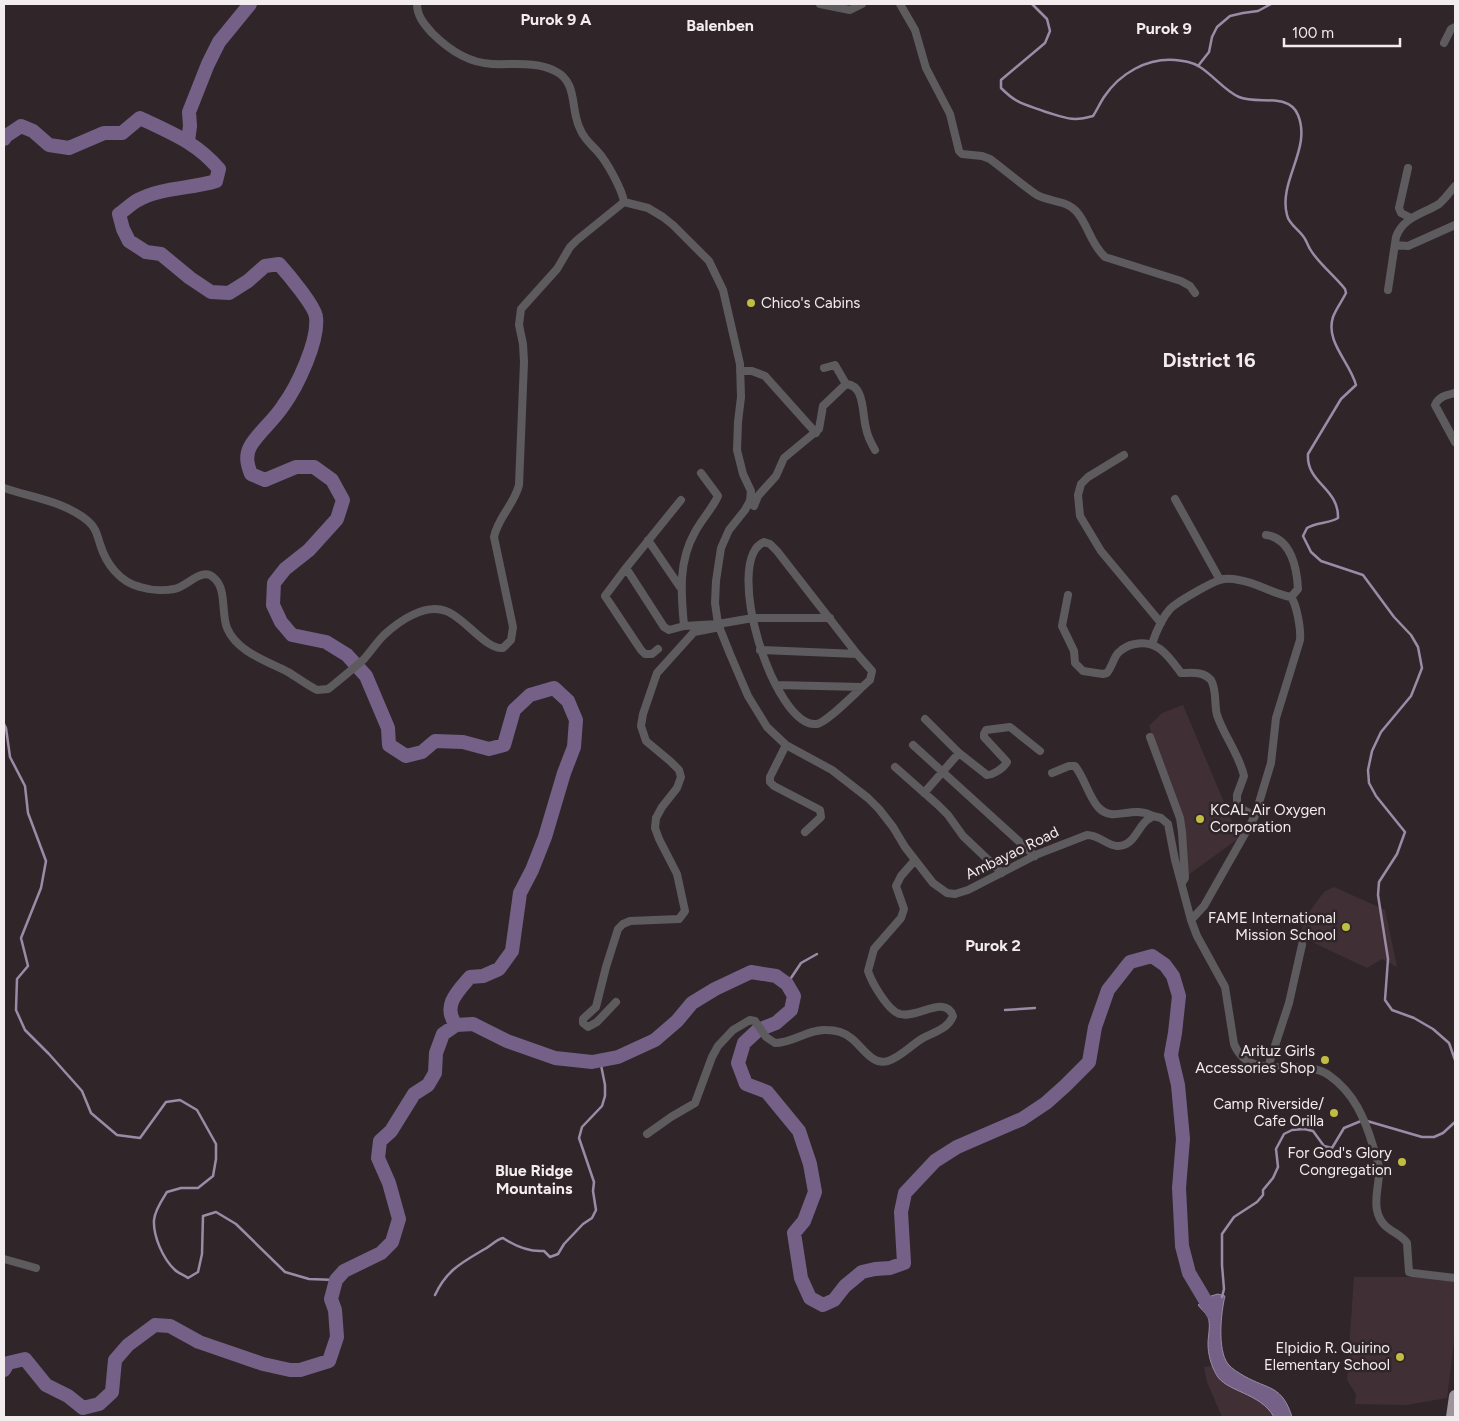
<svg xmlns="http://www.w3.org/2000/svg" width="1459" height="1421" font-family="Figtree,sans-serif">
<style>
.built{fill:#403036}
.water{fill:#756187;stroke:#9b8ba6}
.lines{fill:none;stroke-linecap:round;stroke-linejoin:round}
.stream{stroke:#9b8ba6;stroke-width:2.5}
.river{stroke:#756187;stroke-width:14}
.minor{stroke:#5e5b5e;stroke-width:8}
.trunk{stroke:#9d949c;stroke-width:12}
.poi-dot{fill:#c1bd40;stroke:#30262a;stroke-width:2}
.labels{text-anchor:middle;stroke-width:5;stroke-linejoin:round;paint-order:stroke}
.poi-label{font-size:15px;fill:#f3ecee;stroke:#30262a;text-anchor:end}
.street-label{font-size:15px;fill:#f3ecee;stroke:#30262a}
.neighbourhood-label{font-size:16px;font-weight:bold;fill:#f3ecee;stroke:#30262a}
.district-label{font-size:20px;font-weight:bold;fill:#f3ecee;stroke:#30262a}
</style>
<rect width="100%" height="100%" fill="#30262a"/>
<path class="built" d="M1183 705 1239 838 1184 878 1183 824 1149 726 1162 713Z
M1334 887 1385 910 1397 967 1382 959 1367 968 1308 940 1305 946 1297 943 1307 915 1324 892Z
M1354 1277H1422L1455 1281V1334L1447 1398 1406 1405 1355 1404 1356 1394 1347 1380Z
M1212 1366 1216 1375 1225 1383 1260 1401 1265 1405 1274 1417H1222L1207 1382 1204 1367Z"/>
<path class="water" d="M1218 1294 1225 1296C1221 1312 1217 1350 1228 1364 1232 1369 1239 1373 1244 1376 1269 1390 1282 1385 1292 1417H1274C1260 1392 1225 1392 1216 1374 1211 1365 1208 1354 1208 1344 1208 1335 1211 1325 1208 1317 1206 1313 1201 1309 1198 1305L1211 1296Z"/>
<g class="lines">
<path class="stream" d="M1032 4 1047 19 1050 31 1045 43 1001 80V88C1018 105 1025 104 1046 112 1066 118 1072 122 1093 116 1097 110 1100 103 1104 97 1120 73 1147 58 1175 60 1184 61 1193 62 1200 67 1214 76 1225 91 1239 97 1257 105 1289 92 1298 115 1312 149 1278 181 1287 215 1289 225 1300 230 1305 239 1307 242 1308 246 1310 249 1318 263 1335 276 1345 289L1346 293C1342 301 1336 309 1333 317 1325 342 1350 362 1356 385L1341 399 1308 454C1306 483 1339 488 1338 518 1328 524 1317 522 1307 528L1303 536 1311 552 1321 561 1363 575 1394 617 1411 635 1418 647 1422 668 1417 681 1411 696 1381 732 1372 751 1368 770 1369 783 1376 796 1405 832 1397 854 1379 882 1378 895 1388 959 1385 1000 1392 1010 1414 1018 1433 1029 1449 1043 1455 1060
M1198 66 1209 52 1212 37 1217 27 1230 16 1243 13 1258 11 1271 4
M4 724 6 728 10 757 25 786 28 813 46 861 41 888 21 938 28 966 17 979 16 1010 25 1030 49 1054 82 1091 91 1113 117 1135 140 1138 166 1102 180 1100 197 1110 216 1144V1159L213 1176 198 1188H181L167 1192C162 1200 155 1210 154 1220 153 1236 163 1259 175 1270 178 1273 184 1275 188 1278L198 1272 202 1254 203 1216 216 1212 236 1224 285 1272 309 1279 336 1280
M787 984 801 963 817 954
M1005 1010 1035 1008
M1367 1121 1422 1137H1434L1443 1133 1455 1122
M435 1295C446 1271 461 1263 483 1250 491 1246 495 1240 503 1238 515 1246 530 1252 544 1251L550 1257 558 1254 564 1244 583 1224 592 1218 596 1210 593 1191 594 1182 579 1138 582 1127 602 1106 605 1096V1085L600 1060
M1222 1297 1224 1289 1222 1265V1234L1234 1217 1257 1202 1263 1195V1190L1273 1178 1278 1167 1276 1149 1284 1134 1292 1130 1304 1129 1313 1131 1324 1146 1332 1148 1344 1128 1361 1121"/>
<path class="river" d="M4 139 6 136 21 126 33 131 49 145 69 148 104 133H122L140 118C171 133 196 142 219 169L216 181C191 189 162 187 138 200 132 203 125 210 119 214L123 229 129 241 146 252 161 254 190 278 211 292 229 293 248 281 265 266 279 264C287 273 315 306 316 317 319 341 297 387 283 406 274 420 260 431 251 445 245 455 247 464 251 474L265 480 296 467H314L332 480 343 500 337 519 309 550 285 569 274 583 273 605 281 622 292 635 326 642 347 655 366 676 388 728 389 745 406 756 422 752 435 741 463 742 489 749 504 745 514 710 530 695 554 688 568 701 576 720 574 747 564 773 545 837 532 870 520 893 512 951 499 969 483 976 470 977C457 992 442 1006 456 1025
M188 141 190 126 189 112 208 64 219 42 250 4
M4 1370 8 1363 25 1359 46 1385 68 1396 83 1408 99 1404 112 1392 115 1360 128 1345 155 1325 170 1326 199 1342 263 1364 290 1370H300L329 1361 337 1337 335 1310 331 1299 336 1280 344 1271 381 1253 392 1242 399 1219 389 1183 378 1158 380 1141 391 1131 414 1094 428 1085 435 1073 436 1053 443 1034 456 1025 473 1024 507 1041 555 1058 592 1062 618 1057 655 1040 677 1021 692 1003 715 989 751 972 776 976 787 984 794 996 791 1010 776 1023 758 1030 744 1043 738 1063 746 1084 767 1092 799 1131 810 1164 815 1192 804 1221 794 1233 801 1278 810 1298 823 1305 834 1300 845 1286 862 1272 875 1269 890 1268 904 1263 901 1212 905 1193 935 1161 957 1147 1022 1119 1046 1103 1065 1086 1089 1062 1095 1027 1108 990 1130 962 1152 956 1165 965 1173 976 1179 996 1175 1033 1171 1055 1178 1085 1183 1139 1179 1188 1182 1246 1189 1273 1214 1315"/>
<path class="minor" d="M417 4C417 16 424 24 432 33 448 49 468 63 492 64 513 65 536 61 555 71 574 80 572 100 576 117 577 122 579 127 581 131 585 140 592 145 598 152 607 162 622 189 624 202
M820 4 850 10 862 4
M900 4 915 30 926 68 950 114 959 151 962 154 982 156 990 159C1006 171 1021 184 1037 195 1049 202 1066 200 1076 211 1088 224 1090 243 1105 257L1181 281 1190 286 1195 293
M1444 43 1451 29 1455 27
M1408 168 1399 208 1401 213 1411 218
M624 202 648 208 663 217 673 225 709 261 723 290 740 364 741 397 738 422 737 450 743 474 751 491 750 501 745 510 729 530 721 548 716 581 715 603 718 624 730 654 748 696 767 727 786 745 832 770 868 798 879 809 893 827 905 847 933 883 947 893 955 894 968 890 1038 854 1087 835C1099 835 1106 845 1117 846 1133 847 1137 829 1146 821 1148 819 1151 818 1153 816L1161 818 1168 824 1175 860 1191 920 1197 936 1225 987 1234 1044C1250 1084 1302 1055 1330 1076 1354 1093 1365 1119 1373 1146 1375 1153 1378 1161 1379 1168 1380 1182 1374 1197 1377 1210 1381 1231 1399 1231 1407 1243L1409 1272 1413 1273 1455 1278
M1395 245 1408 246 1455 225
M1388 290 1396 237C1403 217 1423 214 1439 204 1445 199 1450 192 1455 186
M824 368 835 365 846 384
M740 371H752L765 376 816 433
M1455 393C1447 395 1439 396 1435 405L1455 442
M1124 455 1088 477 1081 484 1078 495 1080 516 1101 551 1161 623
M4 488C33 498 64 501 88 521 96 528 97 535 100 544 106 564 120 582 140 587 150 590 164 591 174 589 187 587 202 566 214 578 227 589 221 613 227 628 237 652 267 661 288 672 298 678 307 685 317 690L328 689 332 686C343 677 354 668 364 659 371 651 377 642 384 635 399 621 425 603 446 611 464 617 486 650 503 648L511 640 513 627 494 537C498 517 514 505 519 485L524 362 523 344 519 325 521 309 557 269 570 247 577 240 624 202
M1175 499 1220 580
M681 500 626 568 664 627 669 630 684 626 718 624 753 618H830
M754 506 758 496 776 476 784 458 819 429 823 406 846 384C865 385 862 414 866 428 867 435 871 443 875 450
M1266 535C1291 538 1297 568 1298 589L1291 597
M648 540 680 587
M764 542 770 544 777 551 857 654 872 671 870 680C859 689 828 722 817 724 774 729 722 560 764 542Z
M626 568 605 596 641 650 645 654H652L658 649
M1068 595 1062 626 1074 651 1075 663 1083 671 1103 674 1107 673C1112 667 1113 659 1118 653 1123 648 1129 645 1135 644 1158 639 1169 657 1181 673 1192 673 1203 671 1211 680 1217 690 1214 704 1217 715 1224 736 1239 754 1244 776L1237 795V804L1240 808 1255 816
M684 626C681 593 678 562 695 532 702 519 712 509 718 496L701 473
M1152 644C1156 632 1161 619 1170 609 1177 602 1210 583 1220 580 1226 578 1234 579 1239 580 1258 583 1273 594 1291 597 1297 605 1301 630 1300 640L1276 718 1271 763 1255 816 1204 906 1191 920
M760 650 857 654
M776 685 862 687
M925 719 959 753 987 775C993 775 1004 768 1007 762L984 737V734L986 730 1010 727 1040 751
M1150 737 1180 818 1182 832 1185 878 1182 883
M786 745 770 777V782L774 786 820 810 821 817 805 832
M913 745 1035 856
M895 767 938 805 948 815 963 836 1002 873
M1052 773 1069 766H1075C1085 779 1088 795 1098 807 1113 824 1131 804 1153 816
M924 793 959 753
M616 1002 597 1022 588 1027 583 1023V1019L596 1007 606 967 618 929 623 924 630 921 679 919 685 911 677 874 659 839 655 828 656 818 662 807 677 788 681 777 679 770 670 761 646 741 641 726 643 714 657 673 694 632 720 627
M1268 1067 1289 1003 1302 945
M647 1134 671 1117 695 1103 712 1057 718 1046 733 1030 750 1020 755 1021 766 1037 775 1043C793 1043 808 1029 826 1030 835 1030 844 1032 851 1038 862 1046 872 1066 888 1061 901 1057 911 1045 923 1038 934 1032 948 1029 953 1016 945 994 917 1019 900 1014 888 1011 872 983 868 971L874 949 901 918 904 909 896 886 901 876 915 860
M4 1259 36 1268"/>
<path class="trunk" d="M1452 1417 1455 1396"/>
</g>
<g class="poi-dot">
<circle cx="751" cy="303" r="5"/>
<circle cx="1200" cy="819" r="5"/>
<circle cx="1346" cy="927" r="5"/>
<circle cx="1325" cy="1060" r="5"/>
<circle cx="1334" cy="1113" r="5"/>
<circle cx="1402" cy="1162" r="5"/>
<circle cx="1400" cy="1357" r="5"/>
</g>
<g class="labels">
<g class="poi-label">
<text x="761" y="308" text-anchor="start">Chico's Cabins</text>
<text x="1210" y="815" text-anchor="start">KCAL Air Oxygen<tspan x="1210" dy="17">Corporation</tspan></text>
<text x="1336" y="923">FAME International<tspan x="1336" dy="17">Mission School</tspan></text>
<text x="1315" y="1056">Arituz Girls<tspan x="1315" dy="17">Accessories Shop</tspan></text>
<text x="1324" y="1109">Camp Riverside/<tspan x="1324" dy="17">Cafe Orilla</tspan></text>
<text x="1392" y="1158">For God's Glory<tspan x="1392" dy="17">Congregation</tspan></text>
<text x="1390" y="1353">Elpidio R. Quirino<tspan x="1390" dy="17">Elementary School</tspan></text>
</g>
<g class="street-label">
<text transform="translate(1012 853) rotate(-26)" y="5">Ambayao Road</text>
</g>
<g class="neighbourhood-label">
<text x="556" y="25">Purok 9 A</text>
<text x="720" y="31">Balenben</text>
<text x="1164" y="34">Purok 9</text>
<text x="993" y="951">Purok 2</text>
<text x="534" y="1176">Blue Ridge<tspan x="534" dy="18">Mountains</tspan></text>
</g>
<g class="district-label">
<text x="1209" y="367">District 16</text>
</g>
</g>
<rect width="1459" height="1421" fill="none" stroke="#f3ecee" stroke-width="10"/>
<path d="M1284 38v8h116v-8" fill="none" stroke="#f3ecee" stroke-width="2.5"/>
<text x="1292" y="38" font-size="15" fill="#f3ecee" stroke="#30262a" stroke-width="4" paint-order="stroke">100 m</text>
</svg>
